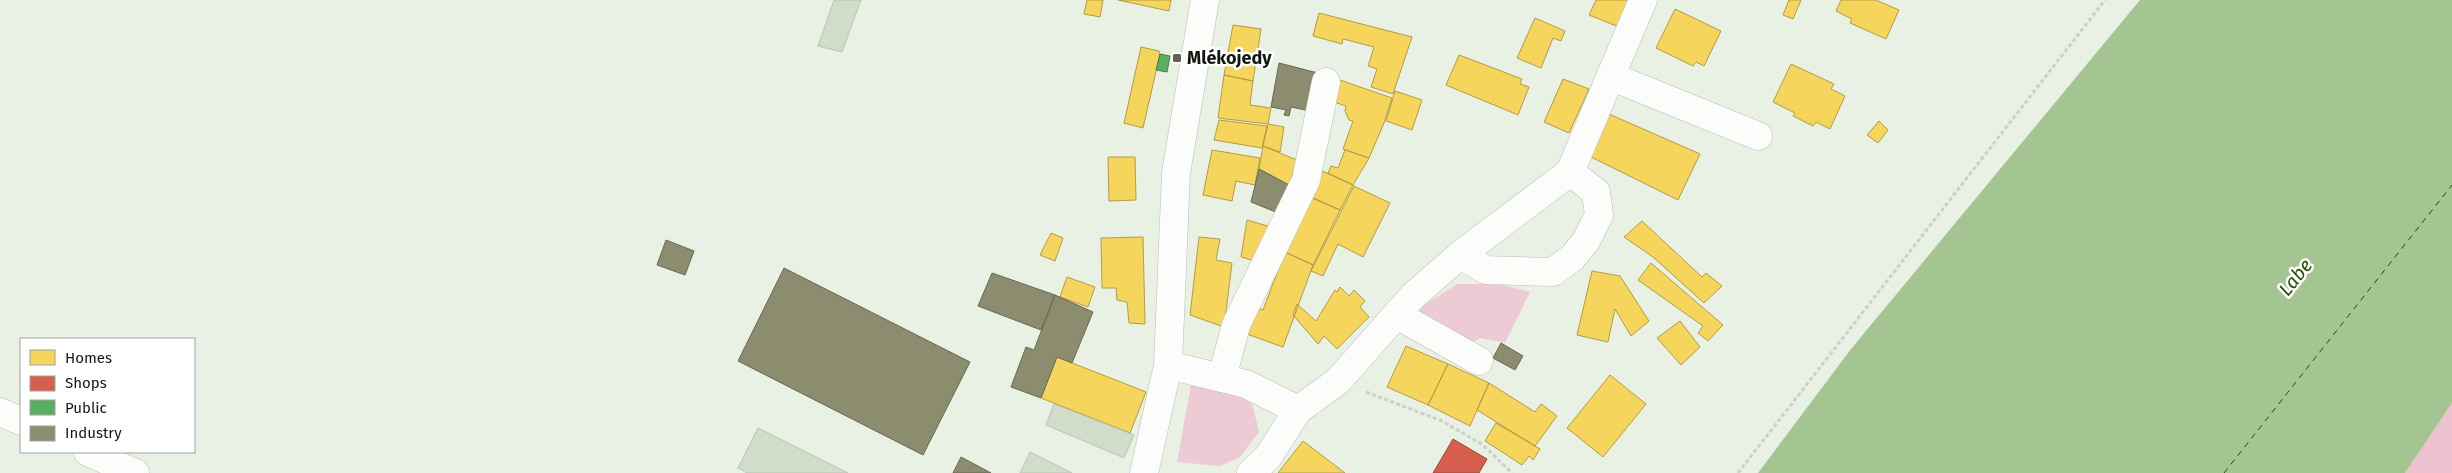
<svg xmlns="http://www.w3.org/2000/svg" width="2452" height="473" font-family="'Fira Sans',sans-serif">
<style>
.green{fill:#eecad5}
.forest{fill:#edc3d1}
.water{fill:#a4c591}
.homes{fill:#f6d55c;stroke:#b29c45}
.shops{fill:#d6604d;stroke:#9b4a3a}
.public{fill:#5aae61;stroke:#448148}
.industry{fill:#8c8c6e;stroke:#676952}
.lines{fill:none;stroke-linecap:round;stroke-linejoin:round}
.ferry{stroke:#264c00;stroke-width:1;stroke-dasharray:6 5;stroke-linecap:butt}
.building{fill:#d0ddc9;stroke:#bcc3b9}
.minor-casing{stroke:#b9bfb5;stroke-width:29}
.path{stroke:#cdcfcb;stroke-width:3;stroke-dasharray:4 2.5;stroke-linecap:butt}
.minor{stroke:#fcfdfb;stroke-width:28}
.poi-dot{fill:#5d635a;stroke:#fff;stroke-width:2}
.labels{text-anchor:middle;stroke-width:5;stroke-linejoin:round;paint-order:stroke}
.poi-label{font-size:18px;font-weight:bold;fill:#12170f;stroke:#fff;text-anchor:start}
.water-label{font-size:19px;font-style:italic;fill:#264c00;stroke:#fff}
</style>
<rect width="100%" height="100%" fill="#e8f1e4"/>
<path class="green" d="M1457 284H1501L1530 292 1505 343 1480 338 1468 345 1425 324 1418 309Z
M1191 385 1235 395 1252 403 1259 432 1240 457 1220 466 1177 462Z"/>
<path class="forest" d="M2452 403V473H2405Z"/>
<path class="water" d="M2140 0H2452V403L2405 473H1758L1851 349Z"/>
<path class="homes" d="M1087 0H1103L1100 17 1084 14Z
M1118 0H1171L1169 11Z
M1596 0H1632L1619 27 1589 15Z
M1789 0H1801L1793 19 1783 15Z
M1841 0H1876L1899 10 1886 39 1850 23 1852 19 1836 11Z
M1675 9 1721 31 1704 66 1696 62 1693 66 1656 48Z
M1319 13 1412 37 1393 94 1371 87 1377 69 1368 66 1374 47 1343 39 1342 44 1313 36Z
M1535 18 1565 31 1561 41 1553 38 1541 68 1517 58Z
M1233 25 1261 29 1253 81 1224 75Z
M1141 47 1159 51 1160 54 1143 128 1124 123Z
M1459 55 1522 79 1520 84 1529 87 1518 115 1446 85Z
M1791 64 1834 84 1831 89 1845 96 1830 129 1816 122 1813 126 1793 116 1795 113 1773 102Z
M1224 75 1253 81 1250 105 1271 108 1268 124 1218 118Z
M1337 79 1392 98 1384 123 1369 158 1343 149 1353 121 1349 120 1345 111 1346 106 1334 102Z
M1563 79 1589 89 1569 133 1544 122Z
M1395 91 1422 100 1412 130 1386 121Z
M1609 114 1700 154 1678 200 1591 157Z
M1219 120 1267 126 1262 148 1214 140Z
M1879 121 1888 130 1878 143 1867 135Z
M1268 124 1284 127 1280 152 1263 146Z
M1263 146 1297 160 1289 185 1259 169Z
M1212 150 1260 158 1255 185 1236 181 1232 201 1203 195Z
M1345 150 1369 158 1353 185 1328 173 1331 166 1338 168Z
M1108 157H1135L1136 200 1109 201Z
M1320 170 1353 185 1340 210 1305 195Z
M1354 186 1390 203 1363 257 1338 244 1323 276 1311 271Z
M1309 196 1340 210 1313 265 1285 252Z
M1247 220 1271 227 1258 262 1241 257Z
M1642 221 1702 277 1706 273 1722 286 1704 303 1653 257 1624 237Z
M1051 233 1063 238 1055 261 1040 255Z
M1143 237 1145 324 1129 323 1127 302 1117 300 1116 288H1102L1101 238Z
M1199 237 1220 239 1216 260 1232 263 1224 327 1190 315Z
M1285 252 1313 265 1283 347 1244 333 1254 307 1263 310Z
M1651 263 1723 325 1708 341 1698 333 1703 326 1638 280Z
M1592 271 1620 276 1649 321 1631 336 1615 309 1608 342 1577 335Z
M1067 277 1095 287 1088 307 1060 297Z
M1340 287 1349 296 1354 290 1365 301 1360 307 1369 317 1337 349 1324 336 1318 344 1293 315 1297 304 1316 321 1335 290 1337 292Z
M1680 321 1700 347 1681 365 1657 338Z
M1406 346 1448 364 1428 405 1387 387Z
M1057 357 1146 392 1130 433 1041 398Z
M1448 364 1489 383 1470 426 1428 405Z
M1610 375 1646 404 1603 457 1567 428Z
M1489 383 1535 412 1541 404 1557 416 1535 446 1477 410Z
M1496 423 1540 449 1533 460 1529 456 1522 465 1485 441Z
M1303 441 1345 473H1278Z"/>
<path class="shops" d="M1453 439 1487 459 1479 473H1433Z"/>
<path class="public" d="M1160 54 1170 56 1167 72 1156 70Z"/>
<path class="industry" d="M1279 63 1318 73 1310 111 1291 107 1289 116 1284 115 1286 110 1271 107Z
M1259 169 1289 185 1278 213 1251 202Z
M666 240 694 251 685 275 657 265Z
M784 268 970 362 923 455 738 361Z
M992 273 1055 295 1041 330 978 306Z
M1055 295 1093 312 1072 363 1057 357 1041 398 1011 387 1026 347 1034 350Z
M1501 343 1523 356 1515 370 1493 358Z
M961 457 991 473H953Z"/>
<g class="lines">
<path class="ferry" d="M2224 473 2452 185"/>
</g>
<path class="building" d="M834 0H861L842 52 818 46Z
M1054 404 1134 435 1124 458 1046 425Z
M758 428 848 473H747L738 468Z
M1030 452 1072 473H1020Z"/>
<g class="lines">
<g class="minor-casing">
<path id="minor" d="M1610 76 1758 136
M1460 255 1486 270 1553 272 1573 257 1586 241 1599 215 1596 192 1570 172
M1397 315 1479 361
M1168 365 1246 384 1298 410 1338 381 1413 296 1460 255 1570 172 1643 0
M1222 378 1236 325 1306 180 1326 82
M0 412 21 421
M88 452 135 473
M1144 473 1168 365 1176 173 1205 0
M1251 473 1268 457 1298 410"/>
</g>
<path class="path" d="M1366 392 1442 421 1483 445 1512 473
M1738 473 2105 0"/>
<use href="#minor" class="minor"/>
</g>
<rect class="poi-dot" x="1172" y="53" width="10" height="10" rx="2.5"/>
<g class="labels">
<g class="poi-label">
<text x="1187" y="64">Mlékojedy</text>
</g>
<g class="water-label">
<text transform="translate(2295 277) rotate(-51)" y="7">Labe</text>
</g>
</g>
<rect x="20" y="338" width="175" height="115" fill="#ffffff" stroke="#a0a29f"/>
<rect x="30" y="350" width="25" height="15" fill="#f6d55c" stroke="#a0a29f"/>
<text x="65" y="363" font-size="15" fill="#12170f">Homes</text>
<rect x="30" y="376" width="25" height="15" fill="#d6604d" stroke="#a0a29f"/>
<text x="65" y="388" font-size="15" fill="#12170f">Shops</text>
<rect x="30" y="400" width="25" height="15" fill="#5aae61" stroke="#a0a29f"/>
<text x="65" y="413" font-size="15" fill="#12170f">Public</text>
<rect x="30" y="426" width="25" height="15" fill="#8c8c6e" stroke="#a0a29f"/>
<text x="65" y="438" font-size="15" fill="#12170f">Industry</text>
</svg>
